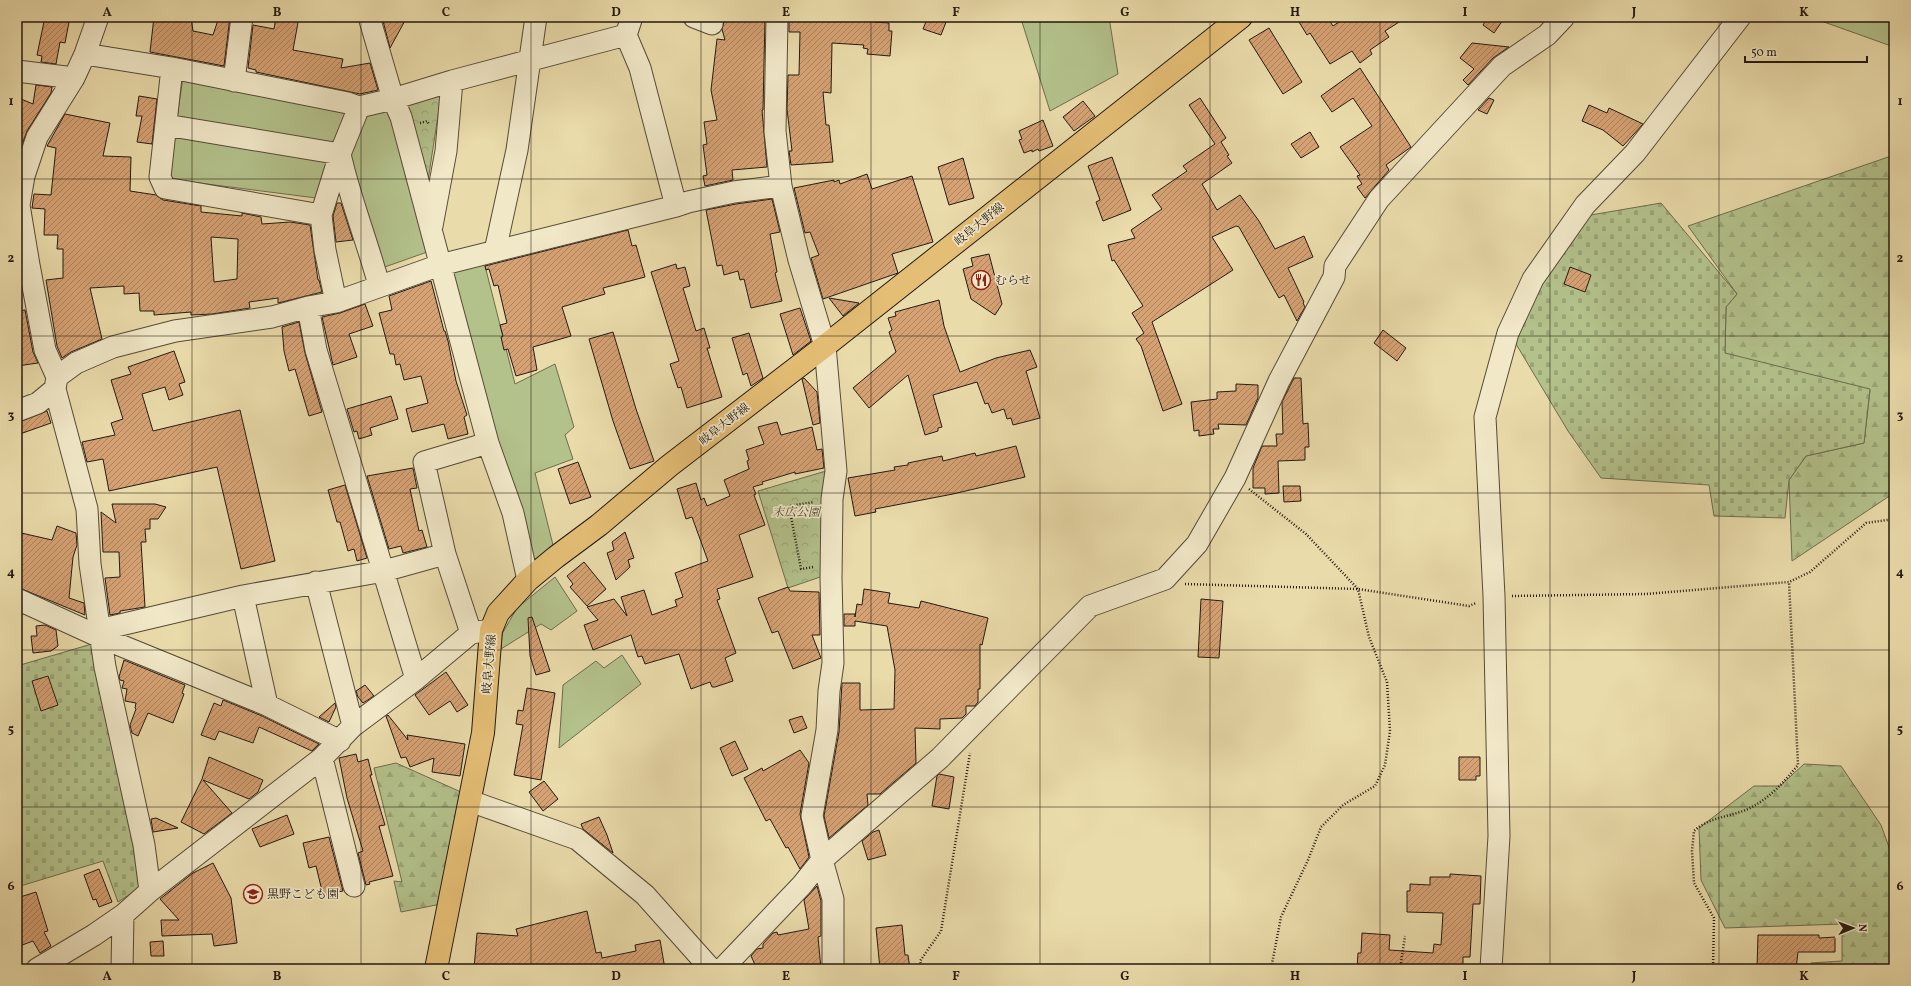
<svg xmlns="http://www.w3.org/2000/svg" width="1911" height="986" font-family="Vollkorn,'Noto Serif JP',serif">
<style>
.grass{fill:#b3c18b;stroke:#6b6d4e}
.forest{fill:url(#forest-firs);stroke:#6b6d4e}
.cemetery{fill:url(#cemetery-stones);stroke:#6b6d4e}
.park{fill:url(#park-crowns);stroke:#6b6d4e}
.building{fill:url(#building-hatch);stroke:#231911;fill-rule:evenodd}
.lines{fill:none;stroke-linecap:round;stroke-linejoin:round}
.minor-casing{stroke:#554a37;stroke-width:23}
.major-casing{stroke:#231911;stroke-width:24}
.path{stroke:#231911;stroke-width:2.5;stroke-dasharray:1 2;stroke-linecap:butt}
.minor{stroke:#f1e8c8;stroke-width:21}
.major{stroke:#e5be75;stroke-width:22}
.grid{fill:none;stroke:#231911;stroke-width:1;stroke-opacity:0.55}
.labels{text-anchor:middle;stroke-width:3.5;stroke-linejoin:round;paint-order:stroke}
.street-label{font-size:12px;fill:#231911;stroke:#f1e8c8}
.poi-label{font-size:12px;fill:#231911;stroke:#f1e8c8;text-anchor:start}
.park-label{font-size:12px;font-style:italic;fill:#4e4b36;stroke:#f1e8c8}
.neatline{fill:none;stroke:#231911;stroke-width:1.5}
.grid-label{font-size:13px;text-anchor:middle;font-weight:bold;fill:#231911}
</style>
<defs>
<pattern id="forest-firs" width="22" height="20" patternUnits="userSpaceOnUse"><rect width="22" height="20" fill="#b3c18b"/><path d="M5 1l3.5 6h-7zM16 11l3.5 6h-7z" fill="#9aa577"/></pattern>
<pattern id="cemetery-stones" width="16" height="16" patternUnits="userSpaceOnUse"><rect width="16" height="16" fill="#b3c18b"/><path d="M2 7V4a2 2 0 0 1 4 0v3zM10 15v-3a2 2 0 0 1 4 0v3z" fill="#9aa577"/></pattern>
<pattern id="park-crowns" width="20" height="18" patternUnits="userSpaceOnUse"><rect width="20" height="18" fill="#b3c18b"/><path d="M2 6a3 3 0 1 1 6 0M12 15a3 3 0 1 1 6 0" fill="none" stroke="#9aa577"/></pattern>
<pattern id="building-hatch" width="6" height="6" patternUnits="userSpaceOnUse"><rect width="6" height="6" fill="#d6a274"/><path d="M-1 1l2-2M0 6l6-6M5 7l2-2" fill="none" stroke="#ad835e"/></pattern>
</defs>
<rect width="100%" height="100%" fill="#eadbaa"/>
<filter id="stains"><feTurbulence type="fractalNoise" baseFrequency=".005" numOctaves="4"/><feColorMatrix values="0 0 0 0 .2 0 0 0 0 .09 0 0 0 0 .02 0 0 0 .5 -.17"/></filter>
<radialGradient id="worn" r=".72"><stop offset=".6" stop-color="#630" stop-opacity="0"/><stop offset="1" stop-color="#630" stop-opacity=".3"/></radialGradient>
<path class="grass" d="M1021 17H1109L1118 74 1050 111 1022 22Z
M1810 17H1894V47Z
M183 77 389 105 430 251 382 268 351 158 316 198 168 179Z
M483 258 515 384 555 364 574 427 565 435 573 459 535 473 555 553 537 564 529 561 446 268Z
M555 577 577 611 551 630 541 624 501 649 502 634 517 608Z
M622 655 641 684 559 748 563 685 596 661 604 668Z"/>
<path class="forest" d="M1894 155V493L1792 561 1789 480 1806 456 1864 443 1870 390 1725 354 1726 307 1737 294 1688 226Z
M396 763 461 792 441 904 401 912 394 881 402 882 374 768Z
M1804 764 1841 766 1881 825 1894 861V969H1811V963L1842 961V924L1725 928 1701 880 1699 828 1754 786H1780Z"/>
<path class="cemetery" d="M1661 203 1737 294 1726 307 1725 353 1870 389 1864 443 1806 456 1789 480 1785 518 1714 516 1709 485 1601 478 1568 431 1513 339 1525 305 1579 217Z
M95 643 141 887 118 902 103 861 17 887V666Z"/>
<path class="park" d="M441 96 427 187 399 105Z
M826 471V575L788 588 758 491Z"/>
<path class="building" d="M45 17H70L65 43 60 42 56 64 41 62 42 56 37 55Z
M154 17H191L193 31 213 35 219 17H230L224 66 150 52Z
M276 17H299L293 50 343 59 341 68 370 63 378 90 360 94 256 72V70L248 68 253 25 274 29Z
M382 17H407L390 48Z
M765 17 763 110H762L767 167 732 170 733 180 705 186 703 176 707 175 703 145 707 144 704 122 717 120 711 90 717 39 725 40 722 29 724 22 739 18Z
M789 17H862L861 21 889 23V31H892L890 56 867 54 868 49 863 48 864 45 832 43 831 93 823 92 826 125H829L833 162 791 165 789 151H792L787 109 788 75H799L800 32H789Z
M928 17H948L941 35 923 29Z
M1296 17H1327L1333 26 1346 17H1407L1385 31 1389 37 1370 50 1372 54 1360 63 1352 51 1330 64 1310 33 1307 35Z
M1488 17H1505L1494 33 1483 25Z
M1269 28 1302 82 1283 94 1249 40Z
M1472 43 1509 47 1493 58 1468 85 1463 80 1474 69 1460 58Z
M1360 68 1411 147 1386 165 1389 170 1365 198 1357 187 1362 184 1357 176 1360 175 1340 147 1372 126 1353 98 1332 112 1321 96Z
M36 85 52 87 51 93 27 131 23 142 17 141V109L21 99 33 104Z
M139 96 157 99 152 144 137 142 142 116H136Z
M1200 98 1226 138 1221 142 1229 155 1227 156 1232 163 1202 184 1217 210 1240 195 1259 221 1275 249 1304 236 1313 257 1288 268 1304 302 1303 303 1305 307 1297 321 1284 295 1279 298 1239 227 1236 226 1212 237 1233 270 1152 322 1182 404 1163 411 1141 346 1136 339 1144 333 1132 313 1143 306 1114 260 1112 261 1108 245 1135 238 1131 230 1162 209 1152 195 1187 171 1183 166 1215 144 1189 105Z
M1489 98 1494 100 1487 114 1478 110Z
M1083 101 1095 116 1074 131 1063 117Z
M1589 105 1607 113 1609 108 1643 124 1623 146 1603 130 1582 121Z
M65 114 110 123 103 156 131 157 130 191 156 195 163 200 201 206V212L242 216V213L261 217 262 224 290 222 310 225 318 280H319L322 292 278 303V298L249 302 250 308 212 314 191 315V312L154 315V311H140L139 293 124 294V286L90 288 102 339 71 352 62 358 57 346 46 280 63 278V249H57L58 235H44L45 209 32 208 34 194 51 195 56 148 47 146ZM211 237 238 239 237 279 214 282Z
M1043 120 1053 146 1039 151 1038 149 1032 152V150L1024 153 1019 140 1022 139 1019 131Z
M1310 132 1319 147 1301 158 1291 144Z
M1112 157 1131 210 1103 221 1096 202 1100 200 1088 166Z
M963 158 974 198 949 205 938 167Z
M867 174 872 189 912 176 933 242 892 254 898 273 823 299 811 258 819 255 810 232 805 233 794 188 834 180V182L839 180 840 184Z
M772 199 780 232 770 234 777 272 775 273 782 301 751 308 744 279 740 280 738 271 724 275 722 265 717 266 706 210 736 204Z
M337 203H341L353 240 336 242 333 216Z
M628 230 632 246 636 245 645 277 603 288 605 294 562 307 571 336 533 347 537 370 516 376 508 349 504 350 501 337 503 336 500 325 507 323 498 285 494 286 489 269 486 270 485 266Z
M989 254 1002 304 995 315 971 299 963 269 973 266 971 258Z
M676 264 677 269 685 267 690 286 683 288 696 331 704 328 710 348H707L722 397 687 408 681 387 678 388 670 364 679 361 651 272Z
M1570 267 1591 275 1585 292 1564 284Z
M431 281 444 331H445L448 341 456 381 467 415 464 417 468 434 448 439 444 424 412 432 406 409 428 403 421 376 404 380 400 364 396 365 394 354H390L379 313 392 310 389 296Z
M829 298 859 303 843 316Z
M939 300 944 326 960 372 996 358 1030 350 1037 367 1026 371 1040 418 1013 425 1011 418 1007 419 1004 409 992 413 988 403 985 404 977 382 933 395 942 427 938 428V431L925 435 908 375 869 408 853 388 896 352 889 332 892 330 888 318 896 316 895 312Z
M365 304 373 326 349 334 357 357 333 365 322 317 340 313Z
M800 308 811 341 793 355 780 314Z
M25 310 33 352 38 363 17 366V311Z
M299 322 305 353 322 412 309 416 295 369 289 371 284 351 282 327Z
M1383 330 1406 348 1397 361 1374 343Z
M613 332 636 409 654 461 630 469 613 421 589 339Z
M749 333 763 378 751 386 747 373 743 375 732 338Z
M174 351 185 382 179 384 183 395 169 400 165 387 142 394 153 431 240 410 275 561 241 569 217 467 109 491 103 459 87 462 82 442 115 435 111 423 123 419 111 380 131 374 128 367Z
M804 378 817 392 820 423 813 425 802 379Z
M1294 378H1301L1303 424 1308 423 1309 447H1305V460L1278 461 1279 493 1265 494V488H1253V468L1262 446H1277L1276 434H1283L1282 402Z
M1236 384 1258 385V398L1246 425 1218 424 1219 429H1213L1214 434 1199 436V430L1194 431 1191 402 1217 399V392L1236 391Z
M391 396 398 419 370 428 372 435 359 439 357 431 354 432 347 409Z
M47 411 51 423 17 435V423Z
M777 422 781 435 812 427 817 450 822 449 824 468 795 474V472L762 482 763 484 753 487 756 494 754 495 765 525 739 535 753 577 717 589 720 599 717 600 736 653 725 658 733 681 715 687H712L710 682 691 689 679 654 645 664 642 656 638 657 631 635 593 650 584 625 598 620 587 607 614 599 627 616 621 597 644 590 652 615 677 606 675 600 683 597 675 573 708 561 692 517 686 519 677 489 696 483 701 500 704 498 707 506 730 496 724 480 749 469 747 461 749 460 746 450 764 444 758 427Z
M1016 446 1025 477 953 494 875 509 876 512 855 516 848 478 895 470 894 467 908 465V463L942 456 943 461 975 453 976 456Z
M578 462 591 497 570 504 558 469Z
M413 468 417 488 410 489 419 531 422 530 427 547 403 553 401 546 389 549 367 476Z
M345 485 367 558 357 561 354 549 348 551 340 522H337L328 490Z
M1283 486H1300L1301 501 1284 502Z
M112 504H155L166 507 158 519H150V529H145L146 542H141L145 607 120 611V613L110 615 105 578 120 577 119 552H103L101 512 116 523Z
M57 526 76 533 77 545 73 557 69 598 84 603 85 615 17 587V532L52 540Z
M625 532 634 558 628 560 630 567 616 580 607 553 614 550 612 542Z
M584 562 606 589 587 606 570 587 573 584 567 576Z
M788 587 790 591 819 592 820 635H812L821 658 793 669 778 631 772 633 758 598Z
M864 589 890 593 888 603 919 608 921 601 988 618 982 645 980 644V689H978V702L975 706H966V714L962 718 940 719V729L915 728 916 763 880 794H867L868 805 829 838 824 816 839 732 842 683H860V710L894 709 895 670 887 626 855 621V626H844V614H855V617L857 604 862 605Z
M1201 599 1223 601 1219 658 1198 657Z
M532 617 550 671 536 675 530 656 528 618Z
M45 625 56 630 58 646 51 651 33 653 31 636H37L36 626Z
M124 660 185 685 182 693 184 694 173 723 148 713 138 736 132 733 130 725 136 709 135 708 136 703 125 701 127 689 122 688 124 681 120 680 119 677Z
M446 672 468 705 457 712 450 701 429 715 415 695Z
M48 676 58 705 41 711 32 681Z
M365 685 374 696 363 703 358 697 356 691Z
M527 688 555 693 541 780 514 775 523 725 516 724 518 710 523 711Z
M223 700 262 716 319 744 312 751 259 727 253 743 219 731 215 740 201 735 214 703 221 706Z
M335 703 336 707 329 722 319 717Z
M388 715 408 740 407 735 465 744 460 776 432 772 434 758 410 767 406 757 401 758 386 716Z
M802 716 807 728 794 733 789 720Z
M735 741 748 769 732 776 720 748Z
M800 750 809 763 800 814 809 857 800 869 788 847 786 848 770 819 766 821 744 778 762 768 763 771Z
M356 754 358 762 368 759 372 775H370L385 825 379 826 393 876 369 882 370 884 366 885 358 853 363 851 347 798 339 758Z
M209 757 263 780 258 792 249 799 203 780 232 813 204 834 181 822 202 779Z
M1459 757H1480V776H1476V780H1459Z
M939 774 954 777 949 809 932 806 937 776Z
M544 781 558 799 543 811 529 792Z
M287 815 294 834 260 847 252 829Z
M599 817 607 835 613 853 583 829 581 824Z
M156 818 178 828 153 832 151 819Z
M879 830 886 855 868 860 862 841 873 832Z
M329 837 343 891 323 895 316 866 309 868 303 843Z
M213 863 231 898 237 943 214 946 212 934 162 936 161 920H179L160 899 193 873Z
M99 869 112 902 99 907 96 899 93 900 84 875Z
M1450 874 1481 876 1480 904H1473L1470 957H1463V969H1357L1358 953H1361L1362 933 1390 935 1389 950 1433 953 1434 944 1441 945 1443 913 1407 912V891H1410V884L1430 885V877H1450Z
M817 886 821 901V936L818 937 821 969H757L751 956 757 949 763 948V944L773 933 777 932 778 935 809 929 804 900Z
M36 892 48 931 44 932 51 946 40 953 33 941 17 947V898Z
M587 911 596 953 601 952 602 958 636 951 635 945 660 940 665 969H474L477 933 518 936 516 929Z
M902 925 905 955H908L910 969H880L876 928Z
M1758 935H1819V938L1835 937V952H1798L1796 969H1757Z
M163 941 164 956H151L150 942Z"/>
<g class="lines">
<g class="minor-casing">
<path id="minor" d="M98 17 85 54 74 78 37 137 24 176 19 205 29 265 45 350 57 377 55 389 87 509 90 564 105 667 144 845 150 891
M369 17 393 99 401 117 488 443 513 513 528 580
M632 17 626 35 640 68 676 206
M694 17 712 24 713 17
M777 17 775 131 781 186 799 260 825 346 836 471 832 499 831 578 833 663 829 691 827 730 812 816 822 860 833 899V969
M85 54 172 68 348 103 359 107 393 99 452 81
M172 68 160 177 165 188 321 215
M17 71 74 78
M234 81 242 17
M166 125 340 154C350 199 367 241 379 285
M432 226 446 151 452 81 626 35
M495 251 517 150 536 17
M336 302 325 250 321 215 340 154 359 107
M308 307 316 350 416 679
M57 377 76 363 113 347 175 331 272 317 308 307 336 302 440 265 676 206 688 202 734 192 781 186
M17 411 38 403 55 389
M316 582 353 726
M243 596 267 705
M17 599 100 637 267 705 340 741
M99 630 243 596 384 571 445 554
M471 633 445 554 424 462 488 443
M322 758 354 886
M470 801 577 839 645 895 711 969
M37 969 94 935 123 915 150 891 322 758 353 726 416 679 471 633 491 630
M122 969 123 915
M722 969 802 885 822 860 940 758 1090 606 1165 579 1197 544 1235 478 1279 381 1334 277 1335 266 1379 199 1502 66 1547 35 1564 17
M1491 969 1499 836 1494 596 1485 417 1508 333 1533 279 1585 205 1635 153 1740 17"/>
</g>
<g class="major-casing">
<path id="major" d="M436 969 483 733 491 630 498 613 528 580 556 557 599 525 669 466 825 346 1241 17"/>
</g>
<path class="path" d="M420 123 427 121 429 124
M1249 489 1306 534 1358 589 1369 637 1387 682 1390 731 1385 765 1375 786 1343 805 1321 827 1308 860 1281 917 1271 969
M813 567 801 569 789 506 814 502
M1185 584 1358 589 1469 606 1476 603
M1512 596 1646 594 1789 582 1810 572 1866 523 1894 519
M922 969 920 961 941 931 970 753
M1400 969 1405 936
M1713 969 1714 918 1694 883 1692 851 1694 831C1709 817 1730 817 1748 809 1769 799 1784 782 1798 765L1789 582"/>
<use href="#minor" class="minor"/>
<use href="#major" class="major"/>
</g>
<path class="grid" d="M192 17V969M361 17V969M531 17V969M701 17V969M871 17V969M1040 17V969M1210 17V969M1380 17V969M1550 17V969M1719 17V969M17 179H1894M17 336H1894M17 493H1894M17 650H1894M17 807H1894"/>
<defs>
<g id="restaurant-ring" transform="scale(1)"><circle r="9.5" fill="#f1e8c8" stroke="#8f2418" stroke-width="1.5"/><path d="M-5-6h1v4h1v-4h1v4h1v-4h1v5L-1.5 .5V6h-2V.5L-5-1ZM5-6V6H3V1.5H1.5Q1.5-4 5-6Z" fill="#8f2418"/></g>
<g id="school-ring" transform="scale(1)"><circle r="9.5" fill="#f1e8c8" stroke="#8f2418" stroke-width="1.5"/><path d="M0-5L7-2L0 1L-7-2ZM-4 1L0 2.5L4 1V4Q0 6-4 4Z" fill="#8f2418"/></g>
</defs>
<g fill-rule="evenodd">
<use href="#restaurant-ring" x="981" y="280"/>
<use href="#school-ring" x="253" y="894"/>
</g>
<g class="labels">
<g class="street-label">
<text transform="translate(979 224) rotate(-39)" y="4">岐阜大野線</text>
<text transform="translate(724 424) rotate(-38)" y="4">岐阜大野線</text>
<text transform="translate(489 664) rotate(-85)" y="4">岐阜大野線</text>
</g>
<g class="poi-label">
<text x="995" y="284">むらせ</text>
<text x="267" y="898">黒野こども園</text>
</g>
<g class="park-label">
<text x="796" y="516">末広公園</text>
</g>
</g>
<rect width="1911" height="986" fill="none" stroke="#eadbaa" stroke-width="44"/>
<g transform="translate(1853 928) rotate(89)" stroke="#f1e8c8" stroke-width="3" paint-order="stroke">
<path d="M0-3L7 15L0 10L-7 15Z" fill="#231911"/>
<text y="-6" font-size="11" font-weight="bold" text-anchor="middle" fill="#231911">N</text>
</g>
<path d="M1745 56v6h122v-6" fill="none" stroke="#231911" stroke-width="2"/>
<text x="1751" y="56" font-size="12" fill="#231911" stroke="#f1e8c8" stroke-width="3" paint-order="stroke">50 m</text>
<rect x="22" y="22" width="1867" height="942" class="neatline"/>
<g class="grid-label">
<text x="107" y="16">A</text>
<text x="277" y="16">B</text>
<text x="446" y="16">C</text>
<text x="616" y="16">D</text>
<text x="786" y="16">E</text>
<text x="956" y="16">F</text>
<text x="1125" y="16">G</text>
<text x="1295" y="16">H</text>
<text x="1465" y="16">I</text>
<text x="1634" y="16">J</text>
<text x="1804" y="16">K</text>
<text x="11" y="105">1</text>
<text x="1900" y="105">1</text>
<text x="11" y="262">2</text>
<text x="1900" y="262">2</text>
<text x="11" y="419">3</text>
<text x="1900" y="419">3</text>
<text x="11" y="576">4</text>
<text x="1900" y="576">4</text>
<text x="11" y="733">5</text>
<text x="1900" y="733">5</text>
<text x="11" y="890">6</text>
<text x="1900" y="890">6</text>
<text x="107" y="980">A</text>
<text x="277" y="980">B</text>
<text x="446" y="980">C</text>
<text x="616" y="980">D</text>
<text x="786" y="980">E</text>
<text x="956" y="980">F</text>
<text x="1125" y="980">G</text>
<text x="1295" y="980">H</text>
<text x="1465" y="980">I</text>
<text x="1634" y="980">J</text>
<text x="1804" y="980">K</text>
</g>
<rect width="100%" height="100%" filter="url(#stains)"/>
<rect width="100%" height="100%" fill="url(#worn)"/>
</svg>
